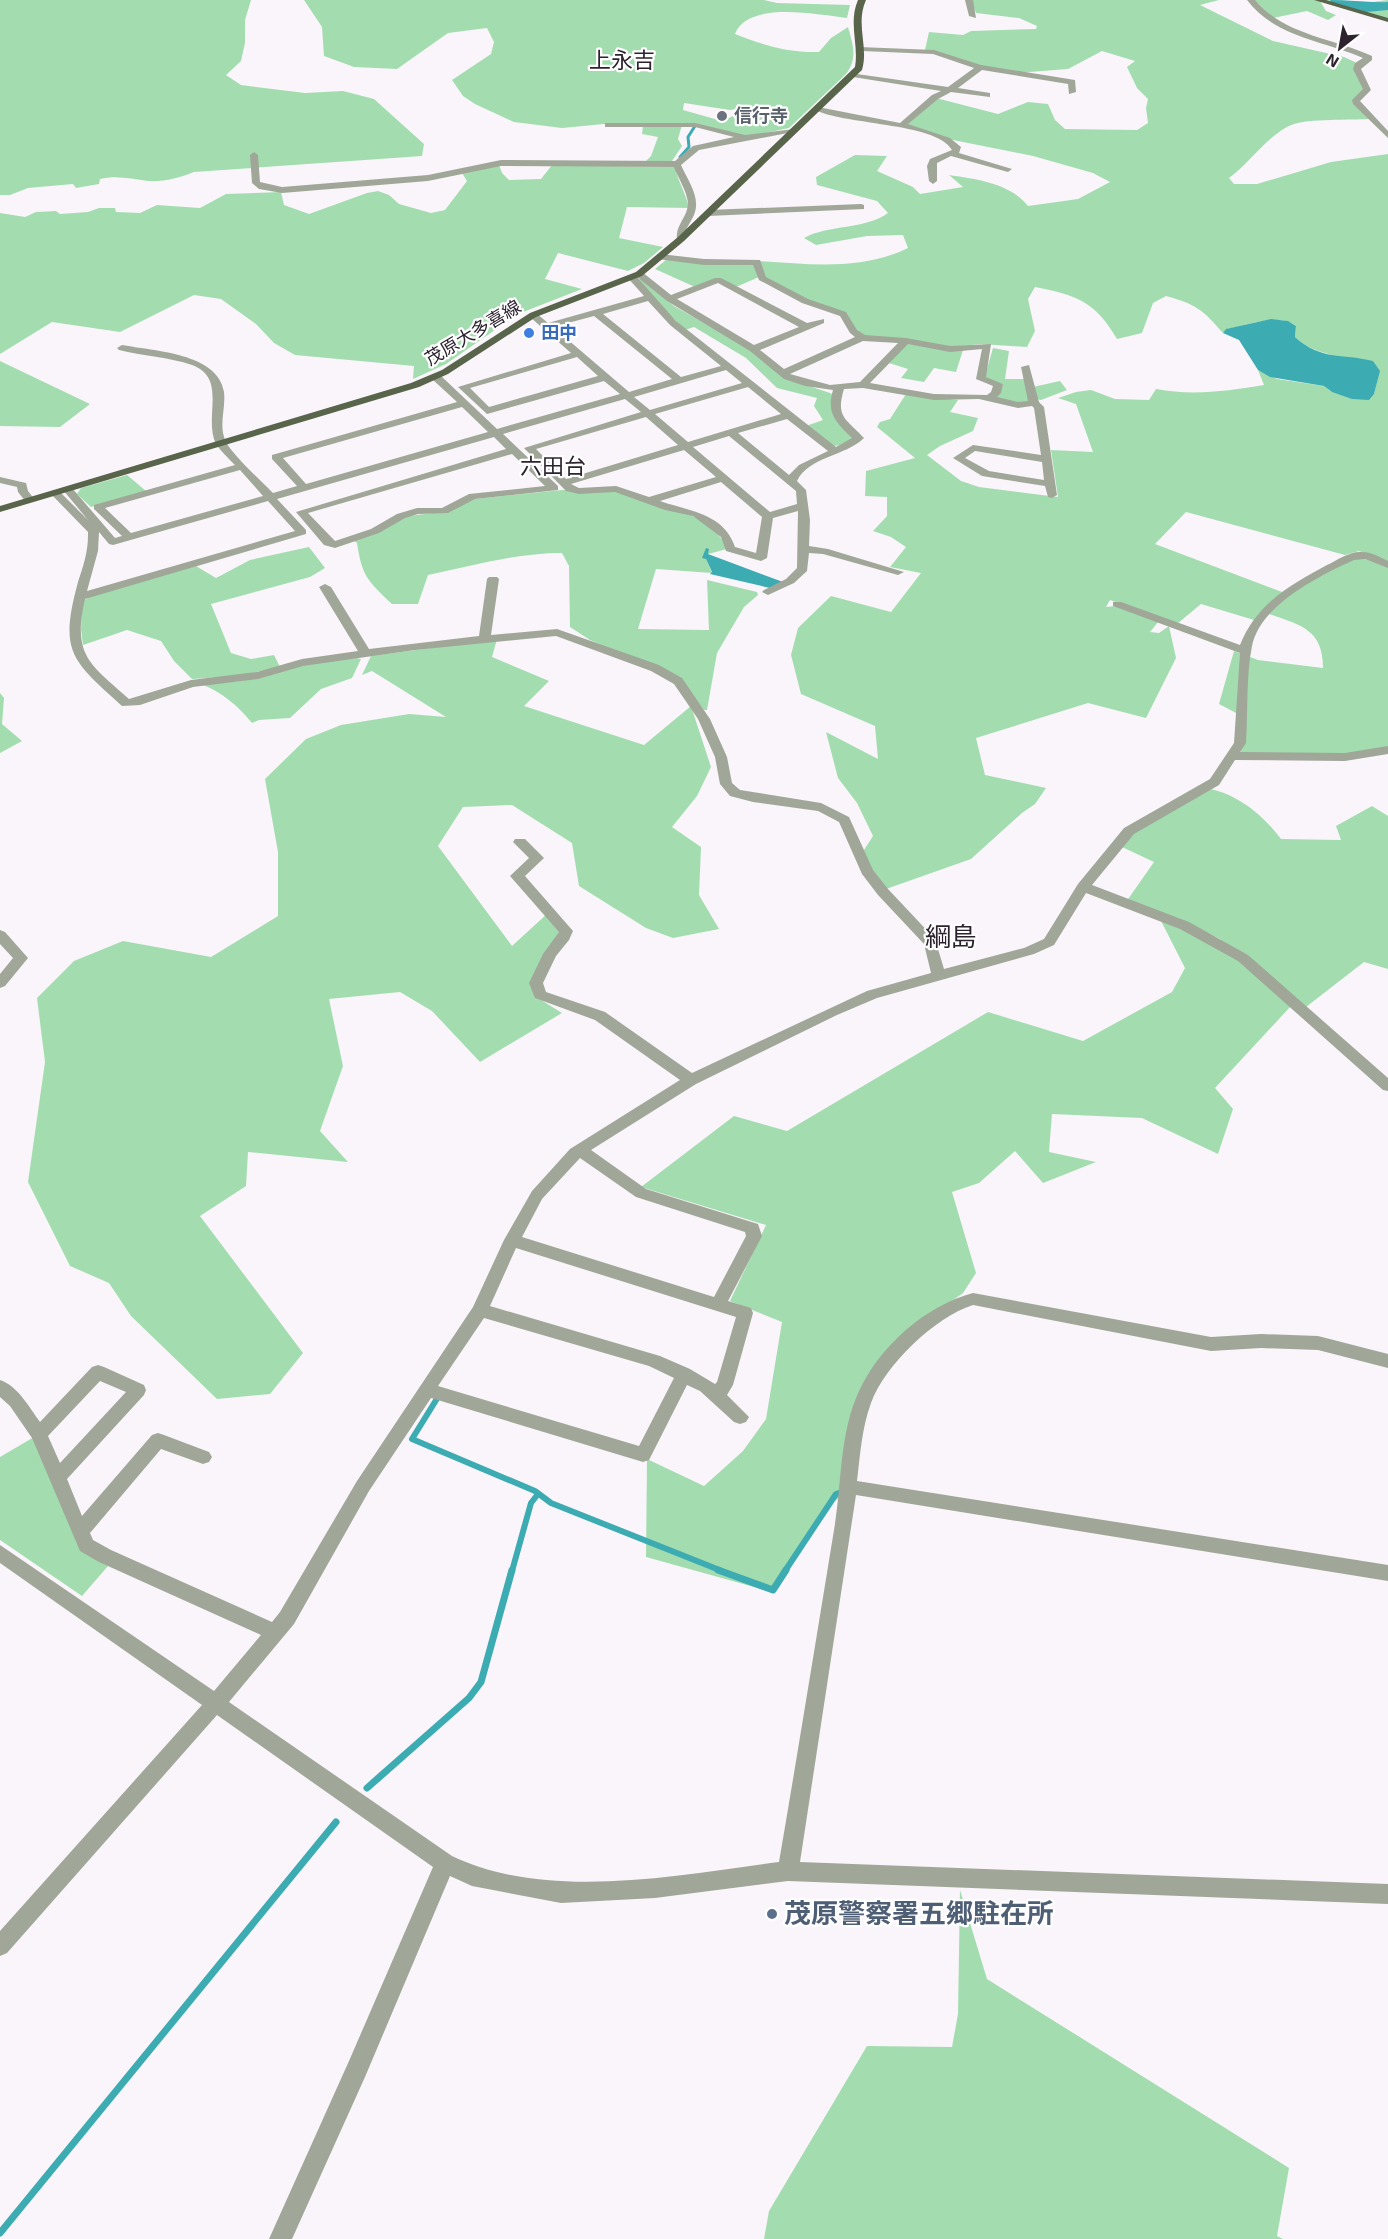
<svg xmlns="http://www.w3.org/2000/svg" width="1388" height="2239" font-family="'Exo 2','Noto Sans JP',sans-serif">
<style>
.green{fill:#a3ddaf;fill-rule:evenodd}
.water{fill:#3cacb2}
.lines{fill:none;stroke-linecap:round;stroke-linejoin:round}
.stream-far2{stroke:#3cacb2;stroke-width:3}
.stream-far1{stroke:#3cacb2;stroke-width:6}
.stream{stroke:#3cacb2;stroke-width:7}
.river{fill:#3cacb2;fill-rule:evenodd}
.minor{fill:#a0a798;fill-rule:evenodd}
.major{fill:#59654b;fill-rule:evenodd}
.worship-dot{fill:#6b7280;stroke:#fff;stroke-width:2}
.shop-dot{fill:#3f7fe0;stroke:#fff;stroke-width:2}
.service-dot{fill:#5c6f8a;stroke:#fff;stroke-width:2}
.labels{text-anchor:middle;stroke-width:4.5;stroke-linejoin:round;paint-order:stroke}
.far-worship-label{font-size:18px;font-weight:bold;fill:#5b616d;stroke:#fff;text-anchor:start}
.far-street-label{font-size:18px;fill:#2c232f;stroke:#fff}
.far-shop-label{font-size:18px;font-weight:bold;fill:#366cbe;stroke:#fff;text-anchor:start}
.far-quarter-label{font-size:22px;fill:#2c232f;stroke:#fff}
.quarter-label{font-size:26px;fill:#2c232f;stroke:#fff}
.near-service-label{font-size:27px;font-weight:bold;fill:#4e5e75;stroke:#fff;text-anchor:start}
</style>
<rect width="100%" height="100%" fill="#faf5fb"/>
<path class="green" d="M0 0H251L245 20V43L241 61 226 75 241 85 305 93 343 91 374 99 424 144 422 156 194 172C179 178 164 182 148 181 131 179 117 175 100 179L99 184 76 188 73 184 28 188 10 195H0Z
M304 0H764L777 3 850 5 847 18C818 15 748 0 735 34 762 45 790 53 819 52L831 38 848 27C853 45 858 58 846 74L789 128 746 137 696 124H604L562 128 514 122 475 104 463 96 452 80 491 54 494 42 487 28 448 33 397 69 354 67 324 56 322 27ZM684 103 730 110 760 105 738 110 733 116 722 121 683 110Z
M971 0H1219L1200 5 1273 41 1344 57 1355 62V68L1364 89 1355 98 1369 119C1353 120 1307 119 1294 124 1270 132 1249 164 1229 178L1234 184H1257L1331 162 1388 154V562L1359 551 1345 555 1186 512 1155 544 1282 592 1254 620 1201 604 1177 624 1110 600 1106 607 1115 606 1159 621 1150 632 1159 633 1169 626 1176 658 1146 718 1088 703 976 738 985 775 1046 788 1035 804 1022 813 971 859 886 889 872 871 862 853 873 836 857 803 838 778 826 732 878 759 875 726 801 694 791 655 798 628 831 596 891 612 921 573 890 567 906 547 891 537 873 531 887 516V497L865 496 866 471 915 458 877 427 880 422 890 419 906 394 958 400 950 412 978 418 973 431 940 446 927 455 961 481 979 487 1058 497 1051 450 1093 452 1076 404 1058 398 1076 392 1091 390 1115 399 1149 400 1156 389C1192 396 1228 391 1264 385L1258 370 1277 379 1324 386 1332 392 1374 394 1378 377C1366 371 1352 362 1339 357 1319 351 1312 351 1295 337L1296 326C1280 312 1245 326 1227 329L1223 333C1203 310 1196 304 1166 296L1153 303 1142 333 1117 339C1095 301 1076 295 1035 287L1028 299 1035 331 1027 347 981 344 948 347 863 336 857 332 847 314 810 301 765 277 759 261C809 264 861 271 908 248L903 235 867 236 816 245 804 238C830 224 864 230 888 213L877 201 817 185 816 177 855 155 887 156 877 171 913 187 920 194 963 187 949 175C976 179 1010 183 1028 206L1078 199 1110 182 1093 173 1033 156 943 138 903 126 936 98 998 114 1028 102 1048 104 1055 120 1065 129 1137 130 1148 123 1146 108 1148 99 1137 88 1127 67 1135 61 1102 51 1068 69 1017 73 971 64 925 50 929 32 963 35 971 31 1036 29 1037 26 1019 18 976 13Z
M1254 0H1315L1320 1 1326 11 1336 15 1328 20 1307 11 1273 18Z
M1322 0 1372 2 1388 0V19Z
M682 125 678 139 682 146 672 161 645 162 651 156 658 137 642 134 643 126Z
M499 165 502 173 509 180 541 179 552 165 675 167C678 182 686 193 689 208L627 207 619 238 663 247 644 263 628 271 558 253 545 279 582 289 518 314 446 364 413 379 414 366 295 355 274 343 256 324 221 299 194 295 120 332 52 322 0 354V213L25 217 36 212 56 211 60 214 88 212 99 208H115L116 212 140 213 157 205 200 208 226 194 281 192 284 205 309 214 367 193 378 191 389 195 399 204 431 213 445 210 467 181 462 173Z
M667 259 753 263 759 277 736 287 719 279 695 287 655 269Z
M640 279 674 306 750 349 782 377 830 393 832 394C830 416 840 424 855 438 828 454 828 443 806 426L823 420 814 406 817 398 777 388 746 358 694 327 685 330 637 281Z
M912 343 963 350 956 372 934 368 924 382 901 378 908 369 889 363 906 344Z
M993 348 1009 351 1005 379H1024L1030 401 1019 404 995 398 1003 384 992 381 985 376Z
M0 361 90 404 60 427 0 426Z
M1060 381 1067 390 1041 400 1036 399 1033 387Z
M127 475 146 491 91 507 77 494 81 488Z
M607 489C643 500 713 510 727 549L708 554 706 559 712 573 656 569 638 629 709 630 707 580 757 592 758 595 744 607 717 653 707 710H704L681 681 590 640 570 627 569 566 562 553C516 553 472 566 428 575L418 604H392C368 581 362 577 357 543L354 541 401 517 432 513 465 500 562 490Z
M309 547 325 568 310 577 211 604 231 653 251 659 274 655 280 667 237 676 192 679 174 661 161 641 127 630 83 645 81 629 82 601 90 597 196 566 216 578 250 560Z
M1358 557 1388 566V747L1352 753 1245 755 1238 750V714L1219 704 1234 651 1258 660 1323 668C1323 629 1300 625 1269 614L1285 594Z
M497 639 492 657 549 681 524 706 644 745 691 706 711 767 697 796 672 827 701 847 699 895 719 929 673 938 646 928 579 886 572 843 512 805 463 807 438 846 512 946 548 913 560 930 547 954 538 998 562 1013 480 1062 432 1011 400 992 329 999 343 1066 320 1131 348 1162 248 1152 246 1186 200 1216 303 1353 270 1394 217 1399 131 1316 109 1283 70 1266 28 1182 45 1062 37 998 74 961 123 941 211 957 278 916V852L265 779 306 739 341 725 409 714 446 717 372 671 362 675 371 656Z
M356 658 361 659 352 678 321 689 290 718 259 720 252 723C237 705 223 693 201 684L241 681 305 664Z
M0 693 4 698 2 724 22 741 0 753Z
M1210 789C1239 795 1264 816 1281 839L1341 840 1336 826 1372 806 1388 816V969L1364 962 1306 1007 1220 939 1178 918 1126 902 1154 862 1122 847 1134 833Z
M1159 917 1223 946 1291 1006 1215 1088 1233 1109 1218 1154 1142 1118 1052 1114 1049 1152 1096 1162 1043 1183 1015 1151 979 1183 952 1192 976 1273 963 1293 916 1327 879 1367 842 1495 829 1506 772 1592 646 1557 647 1459 704 1486 743 1451 766 1419 782 1322 730 1301 766 1225 641 1187 734 1116 787 1131 988 1012 1083 1041 1172 992 1185 968Z
M34 1437 82 1549 108 1566 82 1596 0 1540V1457Z
M960 1890 987 1979 1289 2168 1277 2236 1283 2239H764L769 2211 867 2046 952 2047 958 2014Z"/>
<path class="water" d="M1271 319 1288 321 1296 326 1295 337C1322 361 1341 353 1373 361L1380 371 1374 394 1369 400 1352 399 1332 392 1324 386 1270 377 1258 370 1239 340 1223 333 1226 329Z
M706 548 709 549 708 554 783 582 770 588 710 574 712 572 706 559 702 558Z"/>
<g class="lines">
<path class="stream-far2" d="M680 157 689 147 688 137 695 126"/>
<path class="stream-far1" d="M438 1397 412 1439 535 1491 551 1503 722 1571
M512 1571 531 1503 538 1494
M785 1571 836 1494 842 1492"/>
<path class="stream" d="M718 1570 773 1590 786 1570
M367 1788 469 1698 481 1682 512 1570
M0 2233 336 1822"/>
<path class="river" d="M1330 0C1350 0 1368 3 1388 2V10L1366 12 1332 3Z"/>
<path class="minor" d="M965 0H973L976 18 969 16Z
M1247 0H1255C1284 35 1332 38 1372 56V60L1361 69 1371 90 1360 101 1388 131V138L1353 104 1352 100 1363 89 1353 69 1355 63 1363 58C1323 40 1276 38 1247 0Z
M859 47 934 50 981 65 1075 80 1076 92 1069 94 1068 84 982 70 958 88 990 93V97L951 92 938 99 908 124 950 138 961 147 959 153 1012 169 1008 172 951 156 937 163V181L933 184 929 181 927 166 930 159 952 150C937 122 839 125 814 109L818 107 900 123 932 95 941 91 853 77H850V73L948 87 974 68 933 54 862 51H859Z
M605 123H695L745 135 794 129 798 131 699 150 681 165C687 179 700 196 695 212 692 222 684 228 685 239L681 242 677 239C675 225 688 217 688 203 687 191 678 178 674 167L501 166 428 181 282 193 259 189 252 183 250 155 254 152 258 155 260 182 282 187 428 175 501 160 675 161 693 146 734 137 695 127H605Z
M861 204 864 205V209L708 216 704 213 708 210Z
M660 254 704 259 760 260 766 277 808 299 846 312 857 330 865 335 906 338 950 346 991 344 986 377 1003 384 1001 393 997 397 1018 402 1028 401 1021 367 1029 365 1039 402 1044 407 1057 495 1052 498 1048 497 1045 486 982 476 953 458 973 445 1041 455 1034 408 1032 406 1018 408 979 399 934 400 863 388 844 389C835 418 847 419 864 438 846 456 808 457 797 481L806 490 810 520 809 546 828 549 904 572 898 575 823 554 809 553 807 571 794 583 768 595 762 592 764 590 786 579 797 568 798 511 773 518 767 558 761 561 726 551 721 537 693 516 665 510 615 492 579 494 566 491 524 448 641 412 625 399 503 434 558 486V490L475 499 448 513 418 514 405 518 379 533 335 548 324 545 296 512 506 449 494 437 277 499 306 530V534L85 599C72 656 90 664 129 699L191 680 257 672 302 659 358 651 319 587 325 584 331 587 369 649 479 636 487 579 489 577H497L499 579 491 635 557 629 659 665 682 678 710 719 727 757 732 783 740 790 821 803 849 817 873 870 888 889 935 939 944 969 1024 948 1044 939 1078 884 1124 828 1210 779 1234 743 1240 653 1113 606V602H1121L1240 645C1256 604 1290 585 1327 565 1338 560 1349 551 1362 552 1371 552 1380 557 1388 561V568L1365 559 1354 560C1319 576 1260 605 1252 646 1246 675 1248 713 1246 743L1240 752 1345 753 1388 746V754L1345 761 1235 760 1219 785 1134 834 1092 885 1189 922 1248 955 1388 1078V1091L1383 1090 1238 961 1180 929 1086 893 1054 945 1034 954 877 998 837 1015 696 1084 591 1150 646 1189 758 1224 762 1236 728 1301 751 1308 753 1313 733 1385 727 1395 749 1417 746 1422 740 1424 734 1422 700 1391 687 1385 649 1460 643 1462 431 1398 369 1491 294 1624 229 1702 452 1856C548 1902 677 1875 779 1862 798 1751 816 1640 834 1530 842 1484 839 1434 859 1391 880 1346 925 1306 973 1293L1211 1337 1261 1334 1318 1336 1388 1354V1368L1318 1350 1261 1348 1211 1351 973 1305C935 1317 885 1365 871 1403 862 1427 860 1455 857 1481L1388 1565V1581L856 1495 800 1862 1388 1884V1904L788 1881 655 1898 561 1903 472 1886 450 1876 365 2077 292 2239H269L349 2061 433 1867 217 1715 7 1953 0 1956V1931L202 1705 0 1563V1545L214 1691 261 1635 99 1562 80 1551 32 1438 10 1406 0 1397V1380C18 1386 29 1407 40 1422L92 1367 98 1365 104 1367 144 1385 146 1390 144 1395 67 1479 82 1516 152 1435 158 1433 164 1435 209 1452 212 1457 209 1462 203 1464 161 1449 90 1533 93 1540 111 1550 272 1622 280 1612 357 1481 473 1307 504 1240 532 1191 570 1149 680 1080 595 1020 535 998 529 983 543 954 559 932 510 876 529 858 513 842 515 839H525L544 858 525 876 573 931 569 940 556 956 543 983 546 992 605 1012 692 1073 867 991 931 973 924 944 878 895 862 874 839 822 818 811 753 802 730 796 720 784 715 757 698 719 674 684 651 671 556 636 415 650 303 666 258 679 193 687 140 705 122 706C71 660 59 652 78 582 83 567 88 552 88 536V532L50 493 55 490 59 491 88 520 63 490 64 488H72L115 538 122 536 94 509V505L235 465C229 459 221 451 216 444 203 418 228 378 192 365 169 357 142 356 119 350L117 348 122 345C154 351 218 353 224 392 226 409 218 426 226 442 232 454 262 482 273 493L297 486 272 459V455L457 402 432 379V375H440L497 429 620 394 604 381 487 414 458 387 571 353 530 317V313H536L548 323 644 296 627 277 635 275 636 272H642L671 295 715 278H721L807 323 824 319V323L760 350 784 369 855 337 850 333 840 316 802 303 759 280 753 265H704L657 259V255ZM637 277 667 301 750 351 784 379 805 386 833 390C826 413 836 423 852 438L836 447 676 321ZM718 283 799 327 754 345 677 299ZM648 301 670 325 721 366 681 377 603 314ZM594 316 672 379 629 392 553 327ZM863 341 898 343 860 382 830 385 790 374ZM908 344 950 352 982 349 976 379 993 386 991 392 987 395 934 394 870 383ZM577 357 598 376 489 407 470 388ZM726 370 742 383 650 410 634 397ZM748 387 781 414 688 442 655 414ZM462 407 488 432 306 484 283 458ZM646 417 678 445 566 479 536 449ZM787 419 828 451 799 465 789 475 738 433ZM729 436 796 491 797 504 770 512 693 447ZM684 450 716 477 649 497 616 486 579 488 571 484ZM975 451 1042 462 1044 480 989 471 965 458ZM512 454 545 486 469 494 442 508H417L397 514 371 529 335 541 308 513ZM240 470 263 496 131 533 105 508ZM721 482 762 517 756 553 735 547C724 513 688 511 660 501ZM268 501 295 531 87 591 98 551 99 532 109 544 113 545ZM580 1158 636 1197 745 1232 746 1236 714 1297 522 1237 542 1199ZM516 1248 736 1317 717 1382 715 1384 690 1369 660 1356 490 1306ZM484 1318 649 1366 674 1378 639 1446 438 1386ZM100 1381 126 1392 60 1463 48 1436Z
M0 477 26 483 28 491 35 500 34 502H26L18 492 17 487 0 483Z
M0 930 5 932 28 958 5 986 0 988V974L13 958 0 944Z"/>
<path class="major" d="M858 0H866C855 24 869 47 862 70L684 241 642 276 536 317 448 374 419 387 0 512V506L411 383 442 370 530 313 636 272 678 237 855 67C859 44 848 23 858 0Z
M1314 0H1326L1388 18V22Z"/>
</g>
<circle class="worship-dot" cx="722" cy="116" r="6"/>
<circle class="shop-dot" cx="529" cy="333" r="6"/>
<circle class="service-dot" cx="772" cy="1914" r="6"/>
<g class="labels">
<g class="far-worship-label">
<text x="734" y="122">信行寺</text>
</g>
<g class="far-street-label">
<text transform="translate(473 333) rotate(-31)" y="6">茂原大多喜線</text>
</g>
<g class="far-shop-label">
<text x="541" y="339">田中</text>
</g>
<g class="far-quarter-label">
<text x="622" y="68">上永吉</text>
<text x="553" y="474">六田台</text>
</g>
<g class="quarter-label">
<text x="951" y="946">綱島</text>
</g>
<g class="near-service-label">
<text x="784" y="1923">茂原警察署五郷駐在所</text>
</g>
</g>
<g transform="translate(1340 48) rotate(211)" stroke="#ffffff" stroke-width="4.5" paint-order="stroke">
<path d="M0-4.5L10 22L0 15L-10 22Z" fill="#2c232f"/>
<text y="-9" font-size="16" font-weight="bold" text-anchor="middle" fill="#2c232f">N</text>
</g>
</svg>
